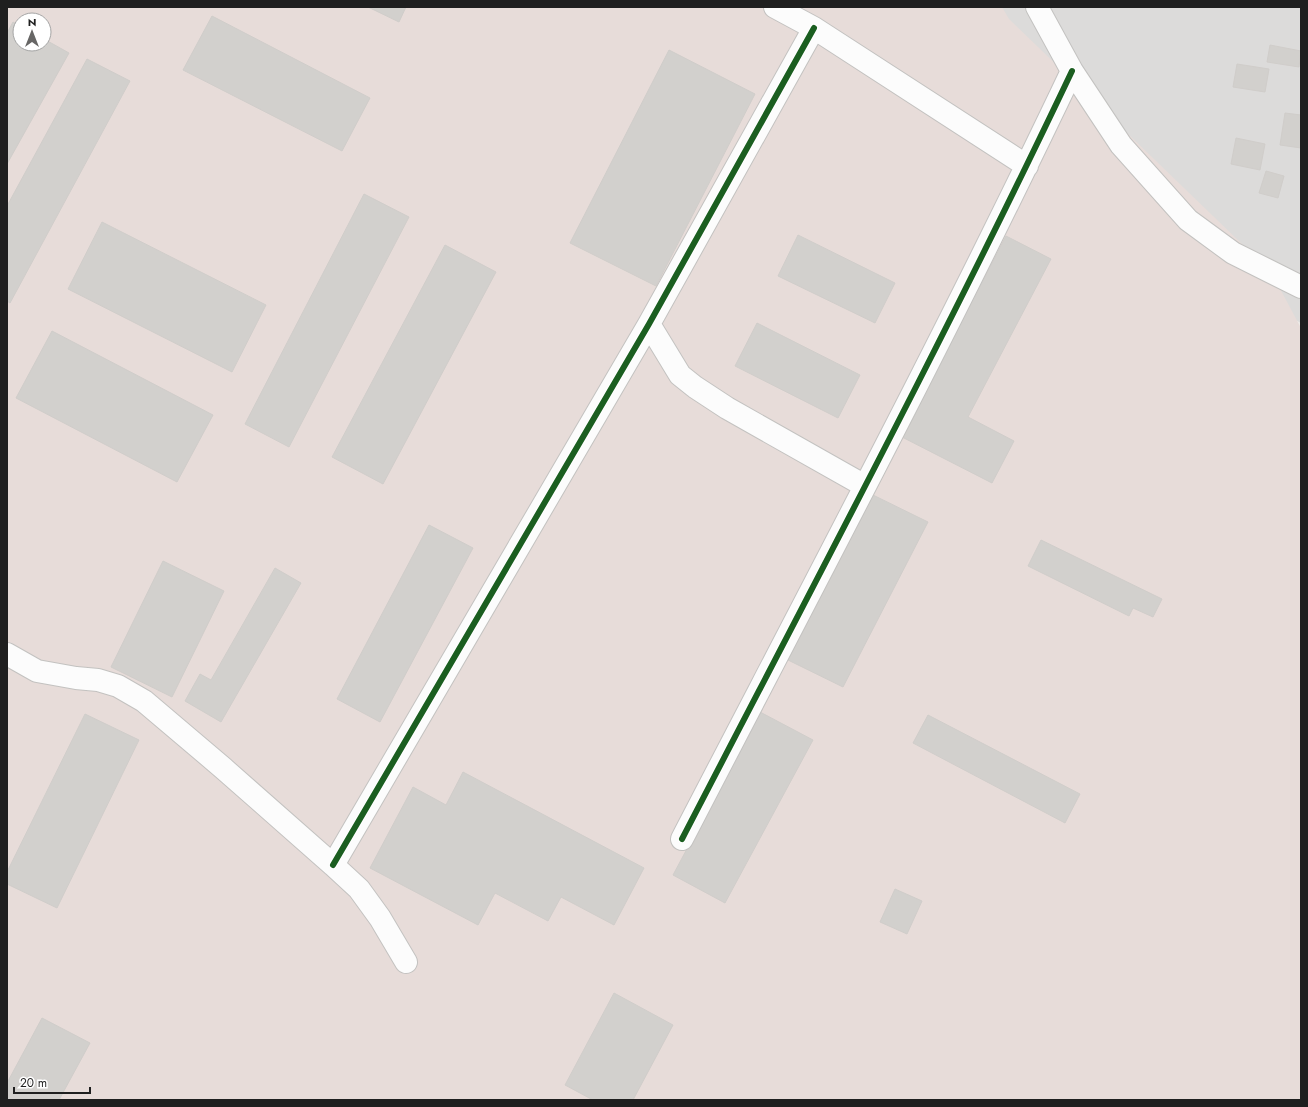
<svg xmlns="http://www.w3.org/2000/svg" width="1308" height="1107" font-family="Jost,sans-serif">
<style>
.residential{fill:#dcdbda}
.military{fill:#e7dcd9;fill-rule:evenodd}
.building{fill:#d2d0cd;stroke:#d0cdca}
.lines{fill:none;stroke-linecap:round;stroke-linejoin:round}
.minor-casing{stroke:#c3c2c0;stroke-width:24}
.minor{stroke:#fcfcfc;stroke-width:22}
.cycleway-casing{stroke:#fff;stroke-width:8}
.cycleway{stroke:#1b5e20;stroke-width:6}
</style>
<rect width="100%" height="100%" fill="#edebe8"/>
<path class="residential" d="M989 7H1301V323L1104 216Z"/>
<path class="military" d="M7 7H1002L1009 19 1271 272 1301 328V1100H7ZM20 20H44V44H20Z"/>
<path class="building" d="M368 7H406L399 22Z
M212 16 370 98 342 151 183 70Z
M13 22 20 26V44H44V39L69 53 7 164V33Z
M1270 45 1301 51 1299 67 1267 62Z
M669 50 755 94 656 286 570 243Z
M87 59 130 81 10 303 7 301V206Z
M1237 64 1269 69 1265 92 1233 87Z
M1285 113 1301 115V148L1280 145Z
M1236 138 1265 144 1260 170 1231 164Z
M1266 171 1284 176 1278 198 1259 193Z
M364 194 409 217 289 447 245 424Z
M102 222 266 305 232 372 68 289Z
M798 235 895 283 875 323 778 276Z
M1006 236 1051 259 968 417 1014 441 992 483 902 437Z
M445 245 496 272 383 484 332 457Z
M757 323 860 375 838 418 735 366Z
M52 331 213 415 177 482 16 398Z
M873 495 928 522 843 687 788 660Z
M429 525 473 548 380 722 337 699Z
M1041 540 1162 599 1153 617 1133 608 1129 616 1028 566Z
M163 561 224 591 172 697 111 667Z
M275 568 301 583 221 722 185 701 200 674 211 680Z
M760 712 813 740 725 903 673 875Z
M85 714 139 740 57 908 7 884V872Z
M928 715 1080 794 1065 823 913 743Z
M463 772 644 868 614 925 561 897 548 921 495 893 478 925 370 868 413 787 446 805Z
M895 889 922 901 907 934 880 922Z
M614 993 673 1025 633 1100H593L565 1085Z
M42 1018 90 1043 59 1100H7V1083Z"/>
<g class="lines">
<g class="minor-casing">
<path id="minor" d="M775 7 814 28 1027 166
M1037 7 1072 71 1121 145 1188 220 1233 253 1301 287
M649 324 680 375 695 387 727 408 865 486
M7 654 37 671 76 678 98 680 118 686 144 701 223 768 333 865 359 889 380 918 406 962
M682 839C814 584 949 330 1072 71
M333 865 649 324 814 28"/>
</g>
<use href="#minor" class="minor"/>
<g class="cycleway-casing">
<path id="cycleway" d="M682 839C814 584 949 330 1072 71
M333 865 649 324 814 28"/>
</g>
<use href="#cycleway" class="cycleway"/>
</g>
<rect width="1308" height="1107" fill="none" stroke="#1f1f1f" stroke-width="16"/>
<g transform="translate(32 32)"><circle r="19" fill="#ffffff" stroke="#a5a5a5"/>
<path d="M0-3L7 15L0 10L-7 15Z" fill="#676665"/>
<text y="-6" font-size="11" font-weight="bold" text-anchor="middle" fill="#1f1f1f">N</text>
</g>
<path d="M14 1087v6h76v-6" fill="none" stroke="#1f1f1f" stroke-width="2"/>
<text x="20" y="1087" font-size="12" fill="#1f1f1f" stroke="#ffffff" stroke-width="3" paint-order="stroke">20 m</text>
</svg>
